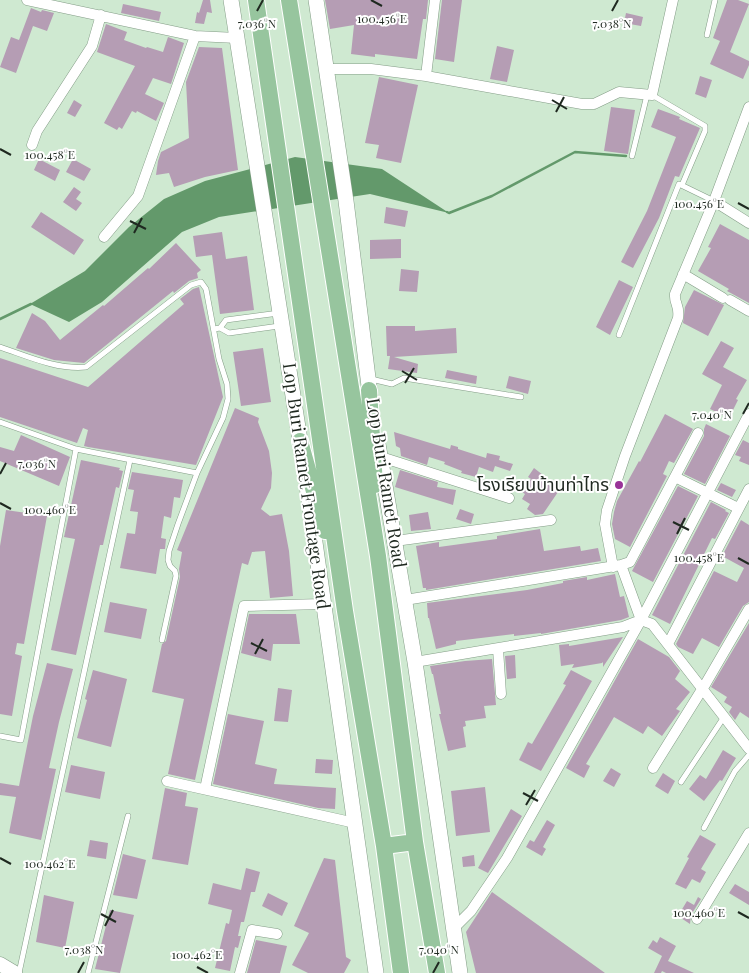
<svg xmlns="http://www.w3.org/2000/svg" width="749" height="973" font-family="'Playfair Display','Noto Sans Thai',serif">
<style>
.water{fill:#63996b}
.lines{fill:none;stroke-linecap:round;stroke-linejoin:round}
.stream{stroke:#63996b;stroke-width:2.5}
.building{fill:#b59db4}
.service-casing{stroke:#849d87;stroke-width:6}
.minor-casing{stroke:#849d87;stroke-width:11}
.tertiary-casing{stroke:#849d87;stroke-width:15}
.secondary-casing{stroke:#849d87;stroke-width:16}
.primary-casing{stroke:#fff;stroke-width:18}
.service{stroke:#fff;stroke-width:5}
.minor{stroke:#fff;stroke-width:10}
.tertiary{stroke:#fff;stroke-width:14}
.secondary{stroke:#fff;stroke-width:15}
.primary{stroke:#97c59e;stroke-width:16}
.ticks{fill:none;stroke:#1f2920;stroke-width:2}
.poi-dot{fill:#993398;stroke:#fff;stroke-width:2}
.labels{text-anchor:middle;stroke-width:4;stroke-linejoin:round;paint-order:stroke}
.street-label{font-size:18px;fill:#1f2920;stroke:#fff}
.poi-label{font-size:18px;fill:#1f2920;stroke:#fff;text-anchor:end}
.ticks-label{font-size:12px;text-anchor:middle;fill:#1f2920;stroke:#fff;stroke-width:4;stroke-linejoin:round;paint-order:stroke}
</style>
<rect width="100%" height="100%" fill="#cfe9d1"/>
<path class="water" d="M295 157 382 169 449 213 370 194 219 217 182 232 102 302 69 322 30 304 85 271 129 227 164 199 205 181Z"/>
<g class="lines">
<path class="stream" d="M447 212 449 213 492 196 575 152 626 156
M0 319 31 304"/>
</g>
<path class="building" d="M203 0H210L212 13 207 12 204 24 195 23 197 12 199 13Z
M325 0H428L426 19H423L417 59 375 54V57L351 54 354 25 330 29Z
M442 0H462L454 62 435 59Z
M727 0H738L749 4 730 52 749 61V65L743 79 710 64 720 41 713 38Z
M123 4 161 12 159 21 121 13Z
M31 8 41 12 42 10 54 13 47 31 33 26 16 73 0 67 11 37 19 40Z
M626 13 643 17 641 26 624 23Z
M106 24 127 32 124 40 146 48 147 47 163 52 168 37 184 43 171 84 153 78 145 94 164 103 156 121 137 111 136 113 132 111 122 129 119 127 117 130 104 123 135 66 97 52Z
M497 46 514 50 507 82 490 79Z
M199 47 222 48 238 170 205 177 174 187 169 173 156 175 158 161 161 152 189 138 186 82Z
M700 76 712 80 706 98 695 94Z
M379 77 418 85 401 163 376 158 379 145 365 143Z
M74 100 82 105 75 117 67 113Z
M611 107 635 110 628 154 604 151Z
M658 109 680 117 679 119 700 128 679 177 675 176 659 218 633 268 621 262 647 211 676 137 651 127Z
M39 159 60 170 55 181 34 170Z
M73 159 91 169 84 181 66 172Z
M74 187 81 192 76 199 82 203 76 211 63 202Z
M386 207 408 211 405 227 384 223Z
M41 212 84 240 74 255 31 227Z
M720 224 749 240V303L727 291 729 289 698 271 711 248 708 247Z
M222 232 226 259 247 256 254 310 220 314 212 255 196 257 193 236Z
M401 239V258L370 259V240Z
M176 243 201 270 197 273 198 278 189 281 174 293 173 291 84 363 54 360 16 348 32 313 45 321 60 340 103 305 104 306 148 268 149 269Z
M401 269 419 271 417 292 399 291Z
M619 280 633 287 610 335 596 327Z
M199 287 223 397 196 465 88 447 84 446 88 430 83 428 77 443 0 417V358L88 387 184 304 180 299 193 289Z
M694 290 724 305 708 336 683 323 685 307Z
M386 326H415V331L456 328 457 353 394 357 418 364 417 373 388 369 390 356H387Z
M721 341 734 348 723 367 747 380 736 399 738 400 729 418 710 409 722 385 702 374Z
M263 348 271 402 241 406 233 352Z
M447 370 477 376 476 384 445 378Z
M509 376 531 381 528 394 506 388Z
M235 408 259 418 258 422 269 451 272 473 271 488 261 509 270 516 282 514 289 551 293 596 270 598 265 551 252 552 248 565 242 563 195 780 168 774 184 699 152 692 162 644 166 641 180 577 179 569 182 552 177 550Z
M665 414 693 429 674 463 669 461 663 474 667 476 630 547 615 539 612 524 614 512 617 501 639 461 640 462Z
M706 424 730 436 705 484 684 474 704 436V429Z
M394 432 450 449 451 445 458 447V449L486 458 487 453 500 456 499 460 513 464 510 471 495 466 493 472 479 467 476 477 461 473 462 471 444 464 445 462 429 457 427 465 401 456 400 448 396 446Z
M21 435 70 457 59 486 0 461V447L14 451Z
M743 440 749 443V465L739 461 741 457 735 455Z
M81 460 120 468 119 470 123 471 119 488 116 487 103 545H100L76 655 51 650 75 539 64 537Z
M534 468 543 475 541 479 558 492 543 514 535 515 527 509 530 504 522 499 525 494 522 492 531 479 528 477Z
M400 470 438 482 437 487 456 490 453 505 395 487Z
M132 472 183 480 180 498 174 497 171 518 164 516 161 538 166 539 165 549H160L156 574 120 568 127 533 135 534 138 512 130 511 134 490 128 489Z
M721 483 736 490 732 497 717 490Z
M678 486 698 496 653 582 632 571Z
M711 502 726 510 725 511 729 513 715 539 712 538 670 624 652 615Z
M460 509 474 514 471 524 456 519Z
M6 510 47 516 24 644 17 643 15 654 22 656 12 716 0 714V546Z
M428 512 431 529 411 531 409 515Z
M741 520 749 525V602L743 606 719 647 702 638 693 654 678 647 676 644 714 571 737 582 744 568 722 556Z
M540 529 544 551 580 546 581 551 598 548 601 561 426 590V588H423L416 546 439 542V547L497 539V536Z
M615 574 620 597 624 596 629 617 621 620 541 634V633L514 636V634L456 641V644L436 649 429 618H428L427 603 527 590 563 583V581L587 577V580Z
M110 602 147 609 141 639 104 632Z
M249 614H296L300 644H273L271 661 241 653Z
M749 623V718L740 712 735 720 729 712 732 707 724 702 727 697 711 687Z
M623 637 603 667V662L602 663 572 668 574 664 561 666 559 645 569 644V646Z
M638 639 669 657 680 671 675 679 690 692 676 709 680 711 662 736 648 726 643 734 614 717 586 764 590 766 584 778 566 768Z
M515 655 516 678 507 679 505 656Z
M492 659 496 705 484 706 486 718 465 721 466 726 463 727 466 747 448 751 439 714H441L433 674H432L430 666 465 661Z
M47 663 73 669 59 722 49 768 56 769 41 840 9 833 16 797 0 795V783L19 786 33 716Z
M93 670 127 679 111 747 77 738 87 700 85 699Z
M571 670 592 681 541 771 519 760 528 742 532 744 566 685 563 684Z
M278 688 292 690 288 722 274 721Z
M228 714 264 721 255 764 277 769 274 784 336 788 335 809 318 808 213 784Z
M723 750 736 758 722 781 720 780 704 801 689 789 700 775 706 779Z
M316 759 333 760 332 774 315 773Z
M71 765 105 772 100 799 65 792Z
M611 768 621 774 614 787 603 781Z
M663 773 675 781 668 794 655 786Z
M485 787 490 832 456 836 451 791Z
M165 788 187 793 185 806 198 808 188 865 152 859Z
M511 809 522 816 488 873 478 868Z
M547 820 555 825 543 847 546 849 542 856 526 847 530 840 534 842Z
M700 835 716 844 701 869 706 872 700 883 692 879 686 889 675 884 689 858 687 857Z
M90 840 108 843 106 859 87 856Z
M123 854 146 860 137 899 113 895Z
M474 855 475 866 463 867 462 857Z
M324 858 335 860 346 957 351 960 344 973H308L292 965 309 933 294 926Z
M246 868 260 872 255 892H251L244 922H241L238 936H241L238 948 235 947 230 971 215 968 226 923 229 924 232 910 208 904 213 883 241 890Z
M735 884 749 892V905L729 893Z
M492 892 605 973H476L466 932Z
M268 893 288 903 282 916 262 906Z
M44 895 74 902 65 948 36 942Z
M698 897 701 899 691 915 690 924 678 916 687 901 694 905Z
M110 910 134 915 120 973 95 969Z
M660 937 676 946 668 961 694 973H666L662 971 661 973H654L662 956 648 948 653 940 657 943Z
M256 940 287 946 280 973H247Z"/>
<g class="lines">
<g class="service-casing">
<path id="service" d="M707 35 715 0
M652 95 705 126V131L682 185
M632 156 647 95
M220 328 229 333 279 326
M214 329 220 328 226 320 279 313
M619 335 679 184 714 201
M0 347C27 356 57 370 86 367L191 285 201 282 206 289 219 359 227 384 228 399 223 418 197 473 178 524 169 551 168 560 170 566 175 571 176 576 162 640
M371 379 392 384 404 378 521 397
M0 422 76 449 197 473
M0 736 21 740 76 449
M681 782 724 717
M704 828 735 771 749 755
M19 973 130 460
M88 973 128 816"/>
</g>
<g class="minor-casing">
<path id="minor" d="M27 0 195 36 237 38
M327 69H371L426 76 582 104H594L619 92 652 95 673 0
M426 76 435 0
M32 145 37 131 92 46 101 15
M714 201 749 223
M104 237 138 196 195 36
M683 274 723 298
M730 300 749 311
M381 457 509 498
M675 477 738 508
M395 541 551 520
M621 565 641 620
M613 567 605 524 607 510 625 456 678 318C680 305 674 304 675 294L714 201 749 107
M405 600 621 565 630 562 698 433
M668 644 749 489
M498 649 501 694
M415 662 623 627 641 620 652 624 749 749
M653 768 706 683 749 609
M167 781 355 823
M205 789 244 606 323 604
M697 919 749 833
M454 928 471 911 507 858 641 620 749 414
M240 973 252 930 277 934"/>
</g>
<g class="tertiary-casing">
<path id="tertiary" d="M0 964 15 973"/>
</g>
<g class="secondary-casing">
<path id="secondary" d="M231 0 302 453
M316 0 346 201 371 402
M378 444 415 662 460 973
M307 486 376 973"/>
</g>
<g class="primary-casing">
<path id="primary" d="M256 0 345 611 384 846 401 973
M289 0 378 556 415 842 437 973
M369 390 375 485
M300 441 325 531
M384 846 415 842"/>
</g>
<use href="#service" class="service"/>
<use href="#minor" class="minor"/>
<use href="#tertiary" class="tertiary"/>
<use href="#secondary" class="secondary"/>
<use href="#primary" class="primary"/>
</g>
<path class="ticks" d="M371 0 382 6M257 11 263 0M612 11 618 0M552 100 567 109M556 112 564 97M0 149 11 155M738 203 749 209M130 221 146 229M134 233 142 218M402 371 417 380M405 383 414 368M743 414 749 403M0 474 6 463M0 503 11 509M673 522 689 530M677 534 685 518M738 558 749 564M251 643 267 651M255 654 263 639M523 793 538 801M526 805 535 790M0 858 11 864M738 912 749 918M101 914 116 922M105 926 113 910M197 967 208 973M78 973 84 962M433 973 439 962"/>
<circle class="poi-dot" cx="619" cy="485" r="5"/>
<g class="labels">
<g class="street-label">
<text transform="translate(386 483) rotate(81)" y="6">Lop Buri Ramet Road</text>
<text transform="translate(306 486) rotate(82)" y="6">Lop Buri Ramet Frontage Road</text>
</g>
<g class="poi-label">
<text x="609" y="491">โรงเรียนบ้านท่าไทร</text>
</g>
</g>
<g class="ticks-label">
<text x="382" y="23">100.456°E</text>
<text x="257" y="28">7.036°N</text>
<text x="612" y="28">7.038°N</text>
<text x="50" y="159">100.458°E</text>
<text x="699" y="208">100.456°E</text>
<text x="712" y="419">7.040°N</text>
<text x="37" y="468">7.036°N</text>
<text x="50" y="514">100.460°E</text>
<text x="699" y="562">100.458°E</text>
<text x="50" y="868">100.462°E</text>
<text x="699" y="917">100.460°E</text>
<text x="84" y="954">7.038°N</text>
<text x="439" y="954">7.040°N</text>
<text x="197" y="959">100.462°E</text>
</g>
</svg>
